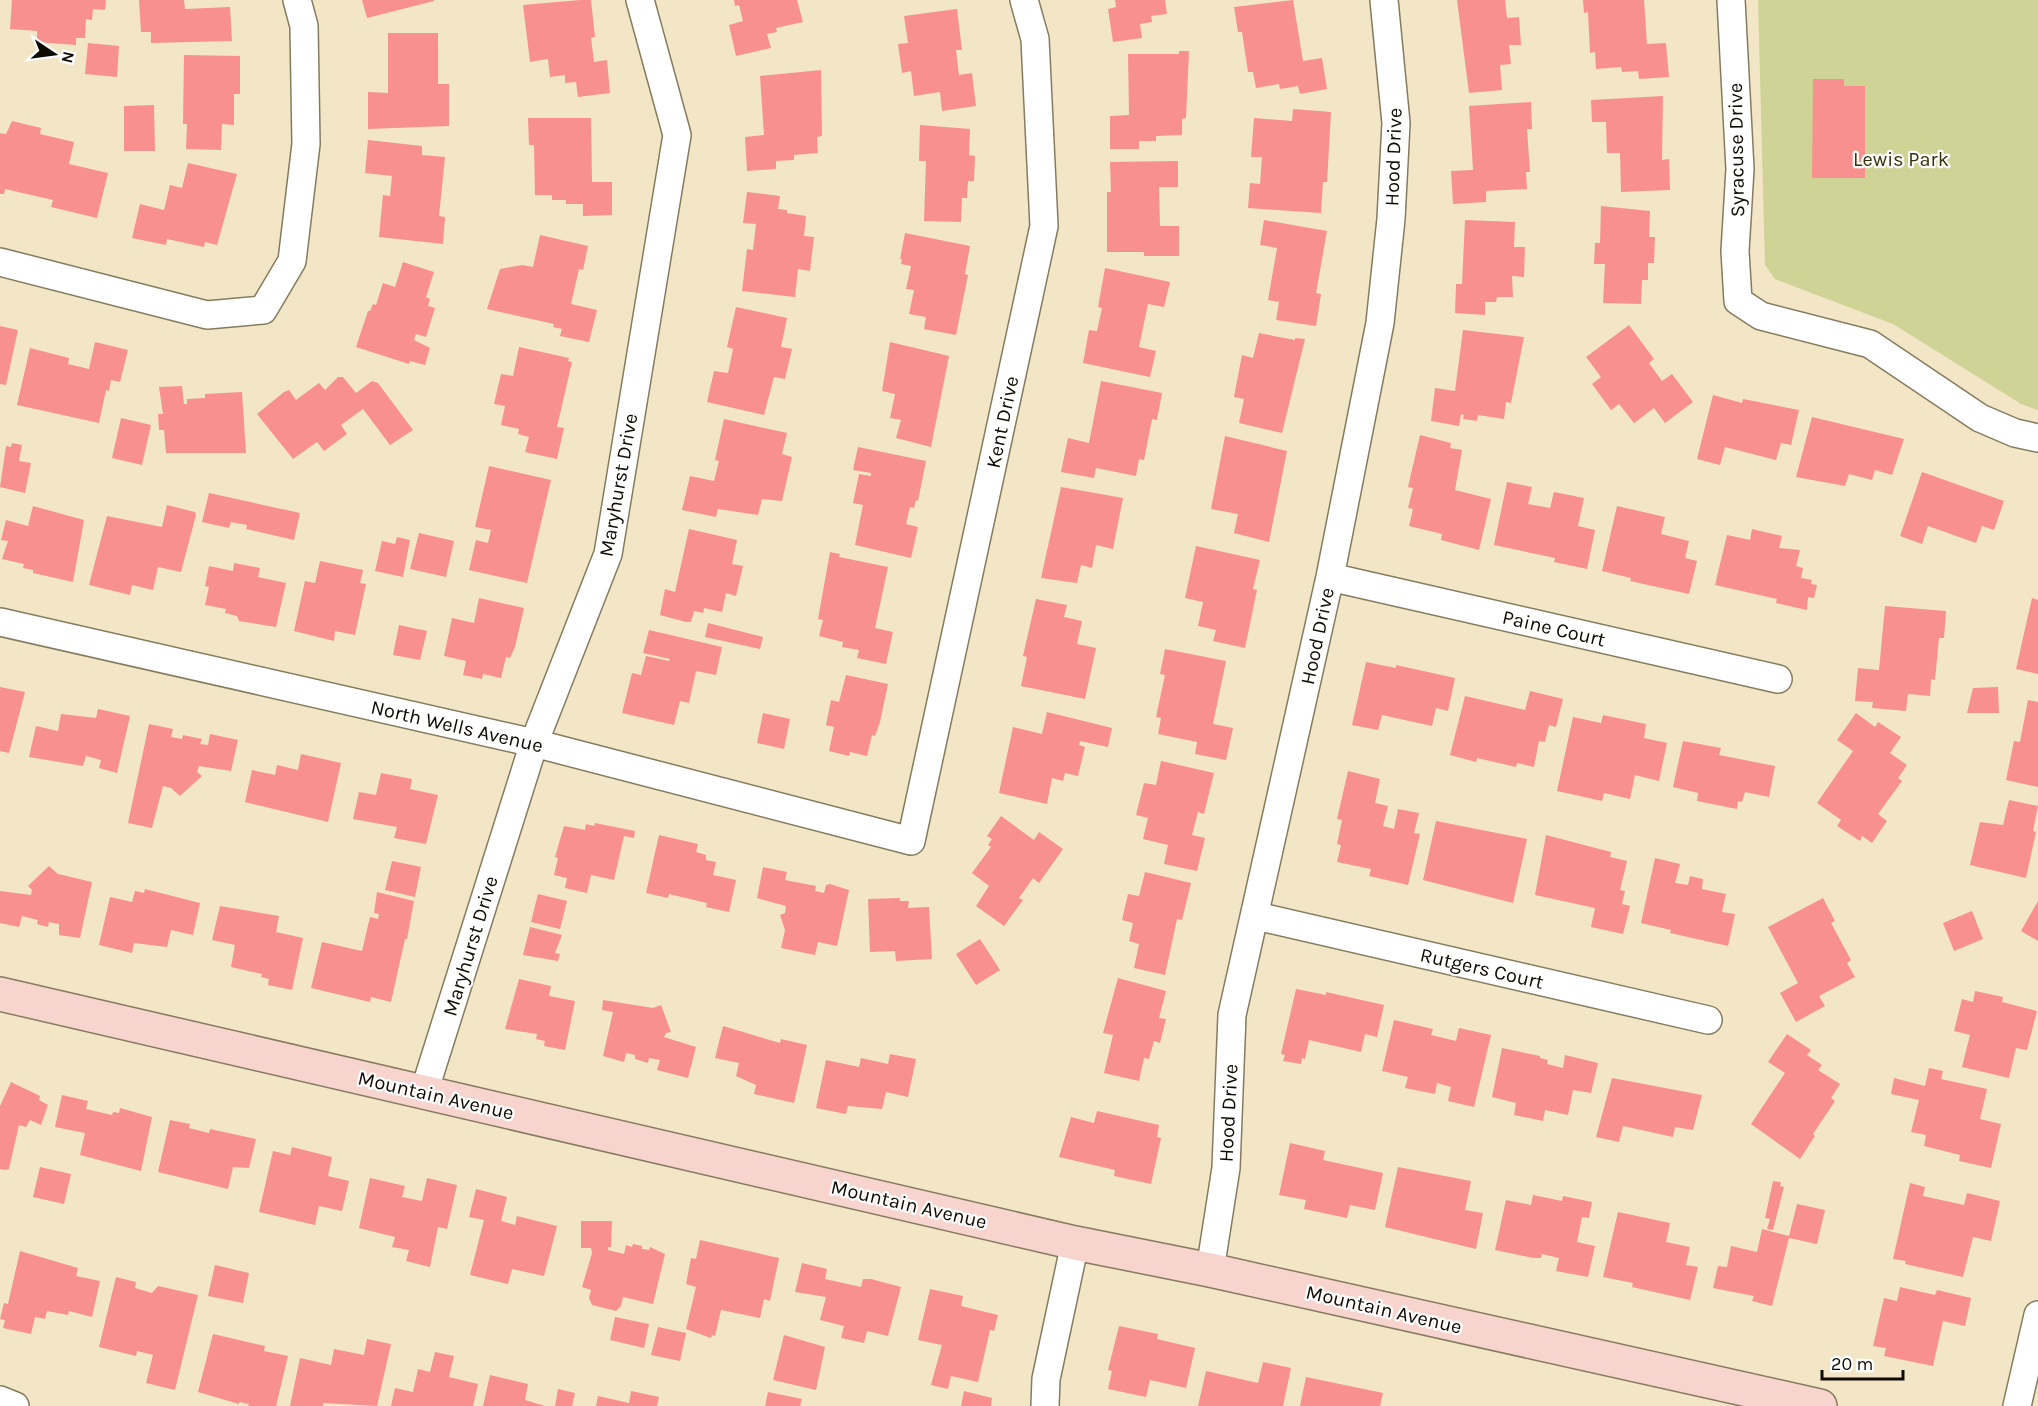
<svg xmlns="http://www.w3.org/2000/svg" width="2038" height="1406" font-family="Karla,sans-serif">
<style>
.green{fill:#d0d396}
.building{fill:#f99090}
.lines{fill:none;stroke-linecap:round;stroke-linejoin:round}
.minor-casing{stroke:#867b5f;stroke-width:30}
.secondary-casing{stroke:#867b5f;stroke-width:36}
.minor{stroke:#fff;stroke-width:27}
.secondary{stroke:#f8d4ce;stroke-width:33}
.labels{text-anchor:middle;stroke-width:4.5;stroke-linejoin:round;paint-order:stroke}
.street-label{font-size:20px;fill:#0f0b03;stroke:#fff}
.park-label{font-size:20px;fill:#323306;stroke:#fff}
</style>
<rect width="100%" height="100%" fill="#f2e6c7"/>
<path class="green" d="M1758 0H2038V410L2021 404 1893 324 1775 279 1765 265Z"/>
<path class="building" d="M12 0H106L105 10 93 9 92 20 86 19 85 38H76V45L37 42V31L10 29Z
M139 0H184L185 9 230 7 232 41 151 43V32H141Z
M362 0H434V1L367 18Z
M580 0H591L595 37 591 38 594 62 607 60 610 93 578 97 576 82 565 83V75L550 77 548 59 530 62 523 5Z
M734 0H797L803 22 776 28 777 32 767 34 771 48 736 56 729 25 743 21 739 5 735 6Z
M1115 0H1165L1167 14 1151 16 1152 22 1140 24 1142 38 1113 42 1108 9 1116 7Z
M1293 0 1303 61 1322 58 1327 89 1300 94 1298 86 1280 89 1279 84 1256 88 1253 72H1248L1242 32H1238L1234 7Z
M1457 0H1505L1507 18 1519 17 1521 45H1509L1511 64 1500 65 1502 90 1469 93Z
M1583 0H1644L1647 44 1666 43 1669 77 1639 79 1638 71 1622 72 1621 67 1596 69 1595 52 1590 53 1588 12 1584 13Z
M957 9 962 50H956L959 75 972 73 976 106 942 111 940 92 914 96 911 71 902 73 898 44 908 43 904 16Z
M388 33H438V84H449V126L368 129V92L388 93Z
M88 43 119 46 117 77 85 74Z
M1179 51H1189L1186 118 1182 119V135L1156 136V141H1139V149H1110V116L1129 115 1128 54H1179Z
M184 55 240 56V94H234V125L222 124 221 150 186 149 187 124H183Z
M821 70 822 136 817 137 818 153 794 155V160L776 161V169L747 171 745 137 764 135 760 76Z
M1813 79H1844V86H1865V178H1812Z
M1663 96 1662 160 1669 159 1670 190 1621 192 1620 153H1607L1606 122H1592L1591 100Z
M1531 102 1532 129H1527L1530 172H1526L1527 189 1486 191V202L1453 204 1451 171 1473 170 1469 106Z
M154 105 155 151H124V106Z
M1293 109 1331 112 1327 182H1323L1321 213 1248 208 1250 183 1260 184 1262 157H1251L1254 118 1292 121Z
M528 118H591L592 182H612V215L583 216V204H566V200H552V195H535L534 145H529Z
M12 121 41 128 40 134 74 142 69 164 108 173 97 218 51 207 53 200 5 189 4 194H0V133L6 134Z
M920 125 970 129 969 155 975 156 974 181H968L967 198H962L961 222 924 221 926 161H919Z
M368 140 422 146V155L445 157 439 216 445 217 443 244 379 237 383 195 390 196 392 176 365 173Z
M1178 161V187H1159L1160 226H1179V256H1144V252H1107V192H1111L1110 162Z
M188 163 237 174 217 245 205 242 204 247 167 239 166 245 132 238 140 204 164 210 170 185 182 188Z
M747 192 780 196 778 209 787 210V213L806 216 804 236 814 237 810 271 798 269 795 297 742 291 747 249 753 250 756 224 743 223Z
M1601 206 1650 211 1649 237H1655L1654 263H1648V280H1642L1641 304 1603 303 1605 264H1594L1595 243H1600Z
M1264 220 1327 231 1316 293 1321 294 1316 326 1276 320 1279 302 1268 300 1277 248 1260 245Z
M1465 220 1515 222 1514 247H1525L1524 277 1512 276 1513 297H1497L1496 302H1485V315L1455 313 1456 284H1462Z
M905 233 970 246 965 274 968 275 956 335 924 329 926 317 909 314 914 290 906 289 911 266 901 264 902 259H900Z
M540 235 588 246 583 270 579 269 571 304 597 310 589 342 560 336 562 329 553 327 554 324 487 309 500 269 522 265 533 267Z
M403 262 434 272 426 297 430 299 428 306 435 308 426 337 416 334 414 340 430 348 425 365 410 361 409 364 356 347 368 311H370L373 304 376 305 383 283 395 287Z
M1105 268 1170 282 1164 307 1148 304 1139 347 1156 351 1150 377 1083 363 1089 330 1097 331 1102 308 1098 307Z
M736 307 787 318 781 347 792 349 785 379 774 377 764 415 707 402 714 371 728 373 733 349 727 347Z
M1629 325 1654 359 1649 363 1662 381 1672 374 1693 402 1665 423 1654 408 1634 423 1619 404 1611 410 1592 384 1601 377 1586 357Z
M0 326 18 330 6 385 0 384Z
M1463 330 1524 337 1511 403 1506 402 1504 419 1478 415 1477 421 1463 419 1464 415 1461 414 1459 426 1431 421 1435 388 1455 391Z
M1259 333 1295 340V338L1305 339 1282 433 1239 423 1244 399 1234 397 1242 355 1253 358Z
M95 342 128 350 120 382 111 380 109 391 106 390 99 423 17 405 30 348 69 358 68 364 89 369Z
M890 342 949 356 931 447 896 438 901 420 890 418 895 394 882 391Z
M519 347 569 358 568 361 572 362 557 427 564 428 557 459 525 452 529 437 518 434 519 429 501 425 505 406 494 404 501 374 513 376Z
M338 377H343L356 393 372 381 378 383 413 430 390 445 363 409 341 425 347 434 324 451 317 442 293 459 257 414 284 392 289 390 296 400 319 383 325 390Z
M1101 381 1162 393 1157 420 1152 419 1144 460 1139 459 1136 476 1096 468 1094 478 1061 472 1068 438 1089 443Z
M182 386 184 404H187V399L205 398V394L242 392 246 453H166L164 430H159L158 414H163L159 387Z
M1713 395 1742 403 1743 399 1799 410 1791 445 1781 443 1776 460 1725 447 1720 465 1697 459Z
M1812 417 1904 439 1892 475 1875 470 1872 480 1849 474 1845 486 1796 477Z
M121 418 151 425 142 465 112 458Z
M724 419 787 433 782 454 792 457 782 501 762 499 758 515 718 509 716 517 682 510 690 476 714 481 719 461 715 460Z
M1420 435 1451 443 1450 448 1462 450 1455 490 1491 499 1479 550 1441 540 1442 534 1409 526 1413 509 1408 508 1413 488 1408 487Z
M1225 436 1287 451 1269 542 1234 533 1238 514 1211 509Z
M12 443 22 445 19 461 31 463 25 493 0 487 6 446 11 447Z
M858 447 926 461 918 501 916 500 914 508 910 507 906 524 918 527 911 558 855 545 863 505 853 503 859 474 871 476V473L853 470Z
M489 466 551 480 527 583 469 570 476 540 488 543 491 530 475 527Z
M1922 472 2004 501 1994 530 1982 526 1976 543 1928 526 1922 544 1900 536Z
M1507 482 1532 487 1528 504 1550 508 1554 492 1584 498 1578 526 1595 530 1587 569 1554 562 1555 558 1494 545Z
M1061 487 1123 498 1113 549 1096 545 1092 568 1081 565 1077 583 1041 578Z
M209 493 300 513 294 540 246 529 247 525 231 522 229 528 202 522Z
M167 505 195 512 196 515 181 572 158 567 153 590 132 585 130 595 89 585 107 516 162 527Z
M33 506 84 520 73 582 33 573V570L23 568 24 564 2 559 8 541 1 540 6 520 28 526Z
M1617 506 1665 517 1661 534 1689 541 1685 558 1697 561 1689 594 1630 581 1631 578 1602 571Z
M689 529 737 540 732 564 743 566 736 596 726 593 722 612 704 608 703 613 694 611 691 622H686L660 615 665 589 675 592Z
M1752 529 1782 536 1779 548 1800 550 1796 566 1803 568 1801 578 1812 580 1811 584 1817 585 1814 598 1808 597 1807 610 1776 603 1777 599 1715 585 1727 535 1750 540Z
M419 533 454 541 446 577 410 569Z
M397 537 410 540 403 577 375 571 382 541 395 544Z
M1196 546 1260 560 1253 589 1257 590 1245 648 1213 641 1216 630 1198 626 1203 602 1185 598Z
M830 552 840 554 839 557 888 567 875 628 893 632 886 664 857 658 859 650 842 647 843 642 819 636 823 620 818 619Z
M320 561 363 570 360 583 366 584 355 635 335 631 334 641 294 631 305 581 315 583Z
M234 563 260 568 258 577 286 583 276 627 239 621 237 616 225 613 226 609 205 605 209 587 205 586 209 566 233 571Z
M479 598 524 608 515 647 510 658 506 657 501 678 483 674 482 679 463 675 466 661 444 656 452 618 474 623Z
M2032 598 2038 600V674L2016 669Z
M1036 599 1067 605 1064 617 1082 621 1077 644 1096 648 1085 699 1021 686 1027 657 1023 656Z
M1885 606 1946 611 1944 638H1939L1935 680 1931 679 1930 696 1908 694 1906 711 1872 708 1873 702 1855 701 1858 668 1879 670Z
M708 623 763 637 760 649 705 637Z
M399 625 427 631 420 660 393 655Z
M649 630 722 647 716 675 696 671 689 703 680 701 674 725 622 713 632 673 641 675 646 656 669 661 670 659 643 653Z
M1165 649 1226 661 1213 724 1233 728 1226 760 1195 754 1197 742 1158 734 1161 718 1156 717 1165 675 1160 674Z
M1366 662 1396 668V665L1455 678 1448 711 1436 708 1432 726 1382 715 1378 730 1352 725Z
M846 675 888 684 880 722 875 736 872 735 867 756 850 752 849 756 829 751 834 727 826 725 831 700 839 702Z
M0 687 25 692 9 753 0 751Z
M1998 687 1999 713H1967L1973 688Z
M1530 691 1563 699 1556 727 1549 725 1545 742 1539 741 1534 767 1517 763 1516 767 1477 758 1476 762 1450 755 1465 696 1525 710Z
M2028 700 2038 702V787L2006 780 2014 741 2020 742Z
M98 709 130 716 117 773 99 768 101 760 86 756 83 766 29 757 36 726 58 731 61 714 96 718Z
M1047 712 1112 728 1108 747 1080 741 1079 745 1085 747 1078 776 1065 773 1063 781 1052 778 1047 804 999 793 1013 727 1042 734Z
M763 713 790 719 784 749 757 743Z
M1856 713 1875 727 1878 722 1901 737 1890 753 1907 765 1898 778 1902 781 1878 814 1887 821 1872 843 1862 836 1860 841 1837 826 1841 820 1817 803 1853 751 1837 740Z
M1603 715 1646 724 1644 738 1667 743 1659 781 1635 775 1630 799 1604 793 1602 801 1557 791 1573 717 1601 723Z
M149 724 173 729 171 737 182 739 183 735 202 739 200 744 208 745 210 734 238 740 231 771 199 766 197 772 202 776 180 796 171 788 163 786 152 828 128 823Z
M1683 741 1721 748 1719 755 1775 766 1769 797 1745 792 1742 802 1738 801 1737 809 1697 801 1698 793 1673 787Z
M301 754 341 763 328 822 245 802 252 770 275 775 277 765 298 770Z
M1161 761 1214 773 1204 814 1198 812 1192 835 1205 838 1197 871 1164 864 1168 845 1143 839 1148 818 1136 815 1144 783 1156 785Z
M1348 771 1380 779 1375 803 1388 806 1383 826 1394 829 1398 809 1419 813 1414 833 1420 834 1408 885 1369 876 1371 869 1337 862 1341 845 1337 844 1342 820 1337 819Z
M381 773 412 779 410 789 438 795 426 844 394 838 397 827 353 819 359 792 376 795Z
M2009 800 2038 806 2033 831 2036 832 2026 878 1970 865 1980 822 2003 825Z
M1001 816 1034 840 1039 832 1063 849 1039 883 1033 878 1019 898 1023 900 1004 926 976 906 989 886 972 873 991 847 988 845 992 839 987 836Z
M1436 821 1527 839 1513 903 1423 880Z
M595 823 635 831 634 838 624 836 614 880 591 875 587 893 565 888 567 878 554 875 558 858 555 857 564 826 585 830 586 824 594 826Z
M659 835 698 844 696 852 706 855V860L716 862 713 875 736 880 729 912 706 907 707 903 669 894 668 898 646 893Z
M1546 835 1611 852 1610 857 1627 861 1620 890 1625 891 1622 904 1630 906 1623 934 1591 927 1595 908 1535 895Z
M1655 858 1680 864 1675 883 1688 885 1690 876 1703 879 1702 889 1726 894 1722 912 1735 914 1728 946 1670 933 1671 930 1641 923Z
M392 861 421 867 415 897 385 890Z
M49 866 58 874 92 882 80 938 59 935V924L49 922 48 927 37 924 38 920 22 916 19 927 0 923V891L31 895 32 890 28 886Z
M763 867 787 872 785 880 816 886 815 891 824 893 826 885 830 884 849 890 837 946 818 942 815 955 781 948 785 930 780 915 785 913 786 906 757 898Z
M1145 872 1191 883 1182 920 1177 919 1165 975 1134 968 1139 944 1129 941 1133 923 1122 920 1128 894 1139 896Z
M145 889 200 903 193 935 171 930 167 947 134 943 132 953 99 945 110 897 132 902 135 891 144 893Z
M377 892 414 901 407 939H405L391 1002 371 997 370 1002 311 988 322 942 362 951 370 917 378 919 379 914 374 913Z
M538 894 567 901 560 929 531 922Z
M900 898V901H909L908 908 929 907 932 959 896 961 895 951 870 952 868 899Z
M1823 898 1835 921 1831 923 1851 960 1847 963 1855 977 1819 996 1825 1006 1796 1022 1780 993 1798 983 1768 927Z
M2038 901V941L2021 931Z
M220 906 279 916 276 932 303 938 292 990 268 985 269 979 261 977 262 974 231 967 235 945 212 940Z
M1972 911 1983 939 1954 951 1943 923Z
M530 927 562 935 555 953 560 954 558 961 523 955Z
M980 939 1000 970 976 985 956 954Z
M1118 978 1166 991 1159 1018 1166 1019 1160 1043 1154 1041 1149 1059 1144 1058 1139 1081 1104 1073 1113 1035 1103 1033Z
M519 979 551 986 549 996 575 1001 565 1050 544 1046 545 1041 536 1039 537 1034 505 1029Z
M1296 989 1326 995V992L1384 1005 1377 1037 1365 1034 1361 1052 1309 1040 1305 1059 1302 1058 1301 1064 1283 1061 1285 1055 1281 1054Z
M1975 991 2003 997 2002 1002 2037 1011 2027 1050 2016 1048 2009 1078 1962 1067 1970 1035 1954 1031 1962 999 1973 1002Z
M603 1000 653 1008 661 1005 671 1032 666 1033 664 1037 696 1047 688 1078 657 1070 660 1060 649 1058 648 1063 635 1059V1055L626 1053 624 1062 603 1056 613 1012 602 1010Z
M1394 1020 1433 1029 1431 1035 1456 1041 1459 1028 1491 1035 1474 1107 1448 1101 1451 1087 1437 1083 1435 1094 1405 1088 1408 1077 1382 1071Z
M723 1026 780 1043 781 1039 807 1045 794 1103 754 1094 756 1085 736 1076 739 1063 715 1058Z
M1787 1034 1811 1050 1807 1055 1822 1065 1818 1070 1840 1084 1831 1098 1835 1101 1813 1134 1815 1136 1800 1159 1751 1124 1785 1073 1768 1062Z
M1502 1048 1540 1056V1058L1548 1060 1547 1064 1563 1068 1565 1055 1598 1063 1591 1093 1573 1090 1568 1115 1545 1110 1543 1121 1514 1115 1516 1103 1492 1097Z
M890 1054 916 1059 908 1097 886 1092 882 1109 848 1106 846 1114 816 1108 826 1060 859 1067 861 1058 888 1064Z
M1929 1068 1943 1071 1941 1079 1987 1089 1980 1119 2001 1124 1991 1168 1959 1161 1960 1155 1924 1146 1926 1135 1911 1132 1919 1100 1891 1094 1894 1078 1925 1086Z
M1612 1078 1702 1095 1693 1130 1675 1127 1673 1137 1623 1126 1619 1142 1596 1137Z
M11 1082 40 1096 39 1100 48 1105 41 1125 30 1120 26 1127 19 1125 9 1169 6 1170 0 1169V1106Z
M62 1095 88 1101 86 1109 112 1115 113 1112 119 1113 120 1108 152 1117 141 1171 80 1155 85 1133 55 1127Z
M1097 1111 1159 1125 1157 1137 1161 1138 1151 1184 1114 1176 1115 1170 1059 1157 1071 1117 1094 1123Z
M170 1120 190 1124 189 1128 209 1133 210 1129 256 1139 249 1168 233 1167 228 1189 158 1172Z
M1290 1143 1325 1151 1323 1160 1383 1173 1375 1210 1350 1205 1347 1218 1304 1209 1306 1200 1279 1195Z
M292 1147 332 1157 328 1176 349 1181 342 1211 319 1206 315 1225 259 1212 273 1151 290 1155Z
M40 1167 71 1174 64 1204 33 1197Z
M1398 1167 1471 1181 1465 1210 1483 1213 1476 1249 1385 1227Z
M370 1178 405 1186 402 1197 422 1201 427 1178 457 1185 447 1229 438 1227 430 1267 406 1261 409 1250 392 1247 395 1237 359 1228Z
M1773 1181 1781 1182 1780 1186 1784 1187 1773 1230 1767 1229 1770 1219 1765 1218Z
M1910 1183 1925 1187 1923 1196 1964 1205 1967 1193 2000 1201 1991 1241 1973 1237 1963 1277 1905 1264 1906 1261 1893 1259Z
M476 1189 507 1197 501 1221 515 1225 517 1216 557 1226 544 1276 512 1269 508 1284 470 1275 484 1220 469 1217Z
M1533 1195 1562 1201 1563 1196 1592 1202 1589 1218 1582 1217 1577 1242 1595 1246 1588 1277 1556 1271 1559 1258 1542 1254 1541 1258H1533L1495 1250 1506 1200 1531 1205Z
M1797 1204 1825 1210 1817 1244 1789 1238 1772 1306 1752 1301 1754 1296 1713 1288 1718 1266 1727 1267 1731 1246 1757 1252 1762 1229 1789 1236Z
M1618 1212 1670 1223 1666 1242 1690 1247 1686 1265 1698 1267 1690 1300 1632 1287 1633 1283 1603 1277Z
M581 1221H612L611 1247H608V1250L624 1254 626 1245 632 1247 633 1244 642 1246V1249L649 1250 650 1247 665 1254 653 1304 623 1297 621 1306 616 1311 592 1305 589 1298 591 1290 582 1287 592 1253 591 1248H581Z
M700 1240 779 1258 770 1301 764 1299 760 1318 721 1310 715 1336 712 1335 711 1338 686 1329 696 1287 686 1284 691 1258 696 1259Z
M20 1251 78 1268 76 1276 100 1281 92 1317 69 1311 68 1315 47 1311 45 1319 35 1317 31 1334 3 1328 5 1320 0 1319 4 1303 8 1304Z
M802 1263 827 1269 825 1279 861 1287 863 1279H871L901 1287 888 1336 867 1331 864 1343 841 1338 844 1326 820 1320 826 1297 795 1292Z
M215 1265 249 1273 243 1303 208 1296Z
M116 1277 136 1282 135 1288 152 1293 158 1286 198 1295 175 1390 146 1383 153 1355 137 1351 136 1356 99 1347Z
M1900 1287 1935 1295 1937 1290 1971 1298 1965 1326 1943 1321 1933 1366 1884 1356 1886 1348 1873 1346 1884 1298 1897 1301Z
M930 1289 963 1296 961 1306 998 1315 994 1331 990 1330 978 1382 951 1376 948 1389 931 1385 942 1345 918 1340Z
M615 1317 649 1324 644 1348 610 1340Z
M1119 1326 1158 1334 1157 1339 1195 1348 1186 1388 1150 1380 1146 1397 1108 1389 1112 1371 1108 1370Z
M658 1327 686 1333 680 1361 651 1355Z
M213 1334 265 1346 264 1351 288 1356 276 1406H248L249 1404 239 1402V1404L198 1392Z
M784 1335 825 1347 816 1390 773 1380Z
M367 1339 391 1344 377 1406 323 1403V1406H290L300 1358 331 1365 334 1349 364 1355Z
M435 1352 454 1356 449 1377 478 1384 473 1406H391L395 1388 413 1392 418 1369 430 1372Z
M1263 1362 1291 1368 1283 1406H1198L1206 1371 1258 1383Z
M490 1375 528 1384 525 1400 545 1406H483Z
M1306 1377 1383 1393 1380 1406H1300Z
M558 1389 575 1393 572 1406H555Z
M631 1391 659 1397 657 1406H596L598 1396 629 1403Z
M964 1391 992 1398 991 1406H961Z
M768 1392 802 1399 800 1406H765Z"/>
<g class="lines">
<g class="minor-casing">
<path id="minor" d="M1731 0 1740 169 1735 251 1738 301 1761 316 1870 344 1980 418 2015 433 2038 438
M0 262 207 315 263 310 292 261 306 144 304 26 297 0
M1330 577 1778 679
M0 622 534 743 911 841 1044 226 1035 39 1024 0
M1256 916 1708 1020
M424 1092 534 743 608 554 677 135 640 0
M1210 1270 1226 1168 1232 1015 1330 577 1380 323 1391 219 1396 123 1384 0
M0 1400 15 1406
M1045 1406 1046 1379 1075 1243
M2017 1406 2038 1315"/>
</g>
<g class="secondary-casing">
<path id="secondary" d="M0 994 1075 1243 1210 1270 1820 1406"/>
</g>
<use href="#minor" class="minor"/>
<use href="#secondary" class="secondary"/>
</g>
<g class="labels">
<g class="street-label">
<text transform="translate(1736 150) rotate(-91)" y="7">Syracuse Drive</text>
<text transform="translate(1393 157) rotate(-88)" y="7">Hood Drive</text>
<text transform="translate(1002 422) rotate(-78)" y="7">Kent Drive</text>
<text transform="translate(618 485) rotate(-80)" y="7">Maryhurst Drive</text>
<text transform="translate(1554 628) rotate(13)" y="7">Paine Court</text>
<text transform="translate(1317 636) rotate(-78)" y="7">Hood Drive</text>
<text transform="translate(457 726) rotate(13)" y="7">North Wells Avenue</text>
<text transform="translate(470 946) rotate(-73)" y="7">Maryhurst Drive</text>
<text transform="translate(1482 968) rotate(13)" y="7">Rutgers Court</text>
<text transform="translate(436 1095) rotate(13)" y="7">Mountain Avenue</text>
<text transform="translate(1228 1113) rotate(-87)" y="7">Hood Drive</text>
<text transform="translate(909 1204) rotate(13)" y="7">Mountain Avenue</text>
<text transform="translate(1384 1309) rotate(13)" y="7">Mountain Avenue</text>
</g>
<g class="park-label">
<text x="1901" y="166">Lewis Park</text>
</g>
</g>
<g transform="translate(54 54) rotate(103)" stroke="#ffffff" stroke-width="4.5" paint-order="stroke">
<path d="M0-4.5L10 22L0 15L-10 22Z" fill="#0f0b03"/>
<text y="-9" font-size="16" font-weight="bold" text-anchor="middle" fill="#0f0b03">N</text>
</g>
<path d="M1822 1370v9h81v-9" fill="none" stroke="#0f0b03" stroke-width="3"/>
<text x="1831" y="1370" font-size="18" fill="#0f0b03" stroke="#ffffff" stroke-width="4.5" paint-order="stroke">20 m</text>
</svg>
